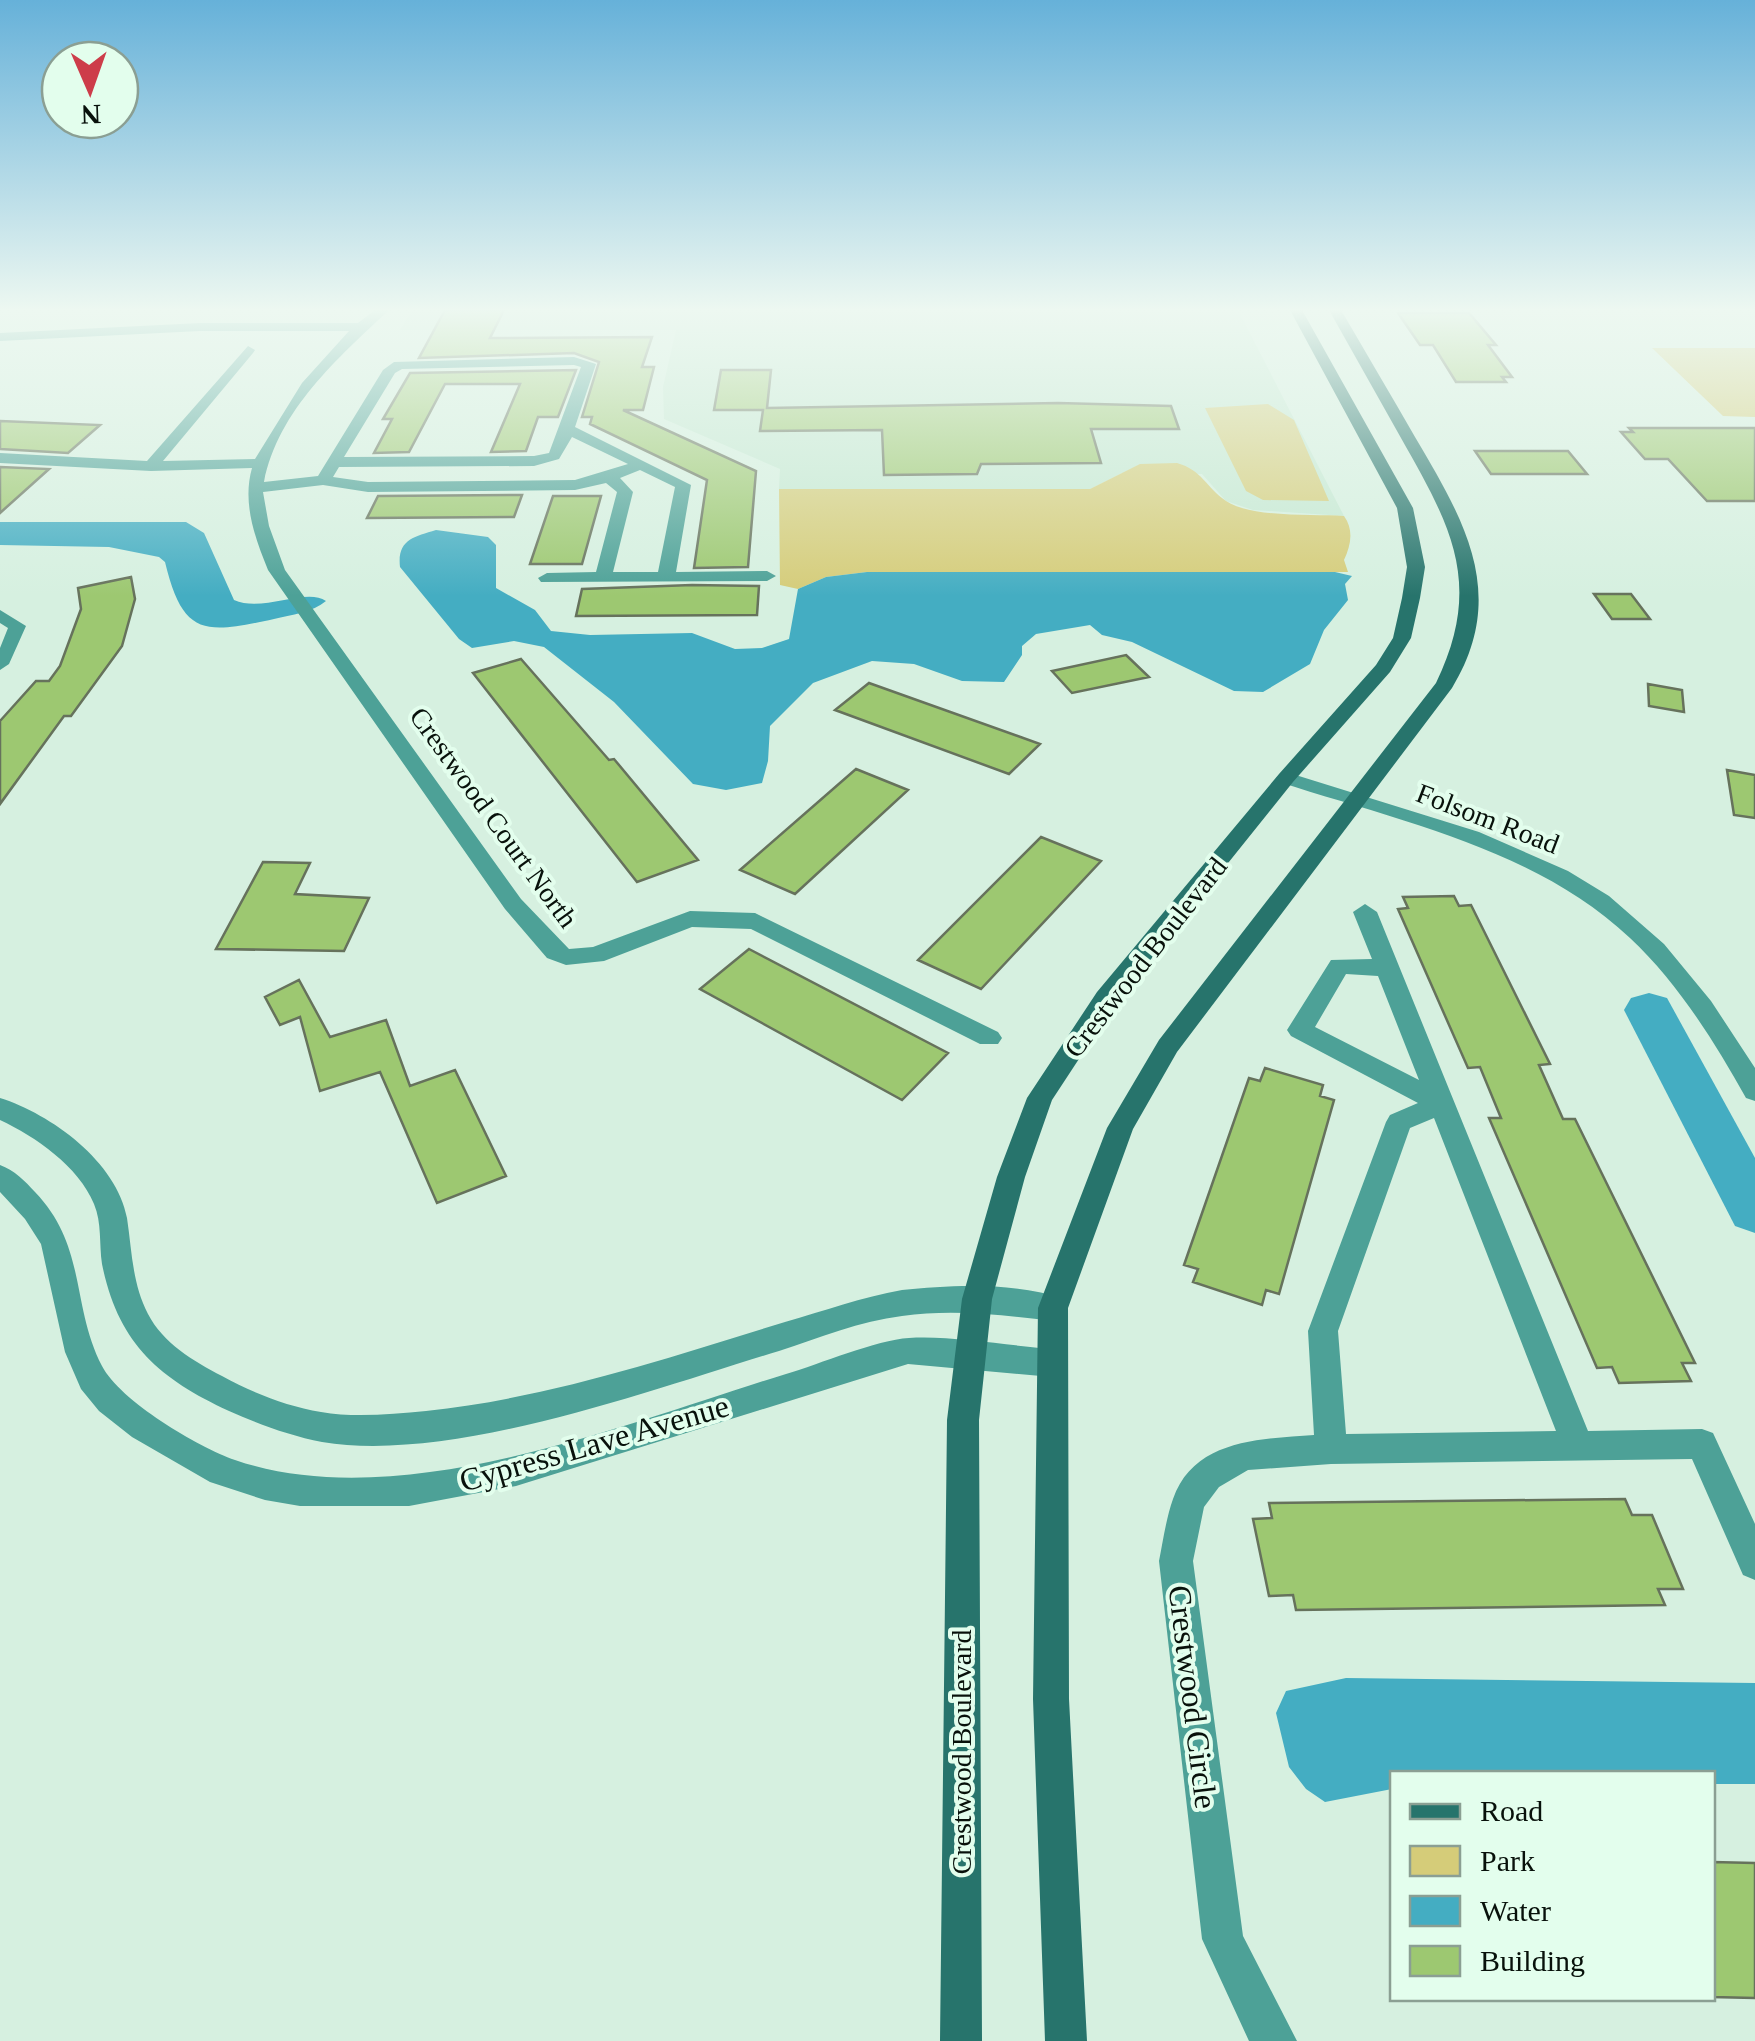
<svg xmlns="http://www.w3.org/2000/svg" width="1755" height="2041" font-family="Georgia,serif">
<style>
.built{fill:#c5e8d2}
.green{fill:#d5cc79}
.water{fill:#44adc2}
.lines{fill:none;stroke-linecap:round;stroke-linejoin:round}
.river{fill:#44adc2;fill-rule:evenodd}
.building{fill:#9dc871;stroke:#66725c;stroke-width:2.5}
.minor{fill:#4da197;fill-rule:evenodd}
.tertiary{fill:#4da197;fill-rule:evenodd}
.secondary{fill:#27746c;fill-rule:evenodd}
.labels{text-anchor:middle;stroke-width:8;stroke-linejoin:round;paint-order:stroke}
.street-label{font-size:28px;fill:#08110b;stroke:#e3feed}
.near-street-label{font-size:32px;fill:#08110b;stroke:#e3feed}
</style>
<rect width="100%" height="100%" fill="#d6f0e0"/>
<path class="built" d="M412 310H1238L1344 516 1253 510 1226 501 1202 474 1122 473 1090 489H779L780 469 664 419 663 387 676 330H400Z"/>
<path class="green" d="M1652 348H1755V417L1723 416Z
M1268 404 1294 420 1329 501 1263 500 1246 491 1205 408Z
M1177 463C1202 470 1206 487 1226 501 1251 518 1314 514 1344 516 1354 530 1351 545 1344 560L1348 572H867L826 577 798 589 780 585 779 489H1090L1140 464Z"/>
<path class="water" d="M0 522H186L204 533 234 600C263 613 306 587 326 601 313 612 291 615 274 619 205 634 183 637 165 562L159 557 109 547 0 545Z
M436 530 488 537 496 545V588L535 610 551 631 590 635 692 633 735 649 762 648 789 639 798 589 826 577 867 572H1335L1352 576 1345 584 1348 600 1324 630 1310 664 1263 692 1234 691 1132 642 1102 635 1090 625 1036 634 1022 646V655L1004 682 962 681 914 664 872 661 813 683 770 726 768 761 762 783 726 790 693 784 614 702 544 647 514 641 472 648 459 639 400 567C397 540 413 537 436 530Z
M1346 1678 1755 1683V1784H1713L1712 1774H1392V1789L1325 1802 1306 1789 1289 1767 1276 1713 1286 1691Z"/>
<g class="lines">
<path class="river" d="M1649 993 1667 998 1755 1158V1233L1735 1226 1624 1010 1631 998Z"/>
</g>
<path class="building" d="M445 310H504L490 338 652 337 642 367H654L643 410H623L756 471 748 567 694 568 707 480 590 424 592 417H582L599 362 574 353 419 358Z
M1398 313H1469L1496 345H1488L1512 377H1502L1506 382H1456L1433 345H1420Z
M576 370 558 417H538L526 451 491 452 520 384H445L409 452 374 453 392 419H383L410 373Z
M721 370H771L767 408 1058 403 1171 406 1179 429H1091L1101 463 981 464 977 474 884 475 882 430 760 431 763 410H714Z
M0 421 100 425 68 453 0 449Z
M1629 428H1755V501H1707L1668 459H1645L1621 432H1633Z
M1475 451H1568L1587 474H1491Z
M0 467 49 469 0 513Z
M522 495 514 517 367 518 378 496Z
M553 496H601L582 564H530Z
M131 577 135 599 122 646 71 716H64L0 804V721L36 681H49L60 666 81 609 78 588Z
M692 585 759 586 757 615 576 616 582 589Z
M1594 594H1631L1650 619H1612Z
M1126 655 1149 677 1072 693 1052 671Z
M521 659 609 760 614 759 698 860 637 882 473 673Z
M869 683 1040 744 1009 774 835 710Z
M1648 684 1682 690 1684 712 1649 706Z
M856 769 908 790 795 894 740 870Z
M1727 770 1755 775V818L1734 815Z
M1041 837 1101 861 981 989 918 960Z
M263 862 310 863 295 894 369 898 344 951 216 949Z
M1454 896 1459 906 1471 905 1550 1064 1539 1065 1563 1119H1575L1695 1363H1682L1691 1381 1619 1383 1612 1367 1597 1368 1489 1118H1501L1480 1067 1468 1068 1398 909 1408 908 1403 897Z
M749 949 948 1053 902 1100 700 989Z
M299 980 330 1037 386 1020 410 1086 455 1070 506 1176 437 1203 380 1072 320 1091 300 1017 280 1025 265 997Z
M1265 1068 1323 1085 1320 1096 1334 1100 1279 1294 1266 1290 1262 1305 1193 1282 1198 1269 1184 1265 1249 1078 1260 1081Z
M1625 1499 1632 1515H1652L1683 1589H1658L1665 1605 1296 1610 1293 1595 1269 1596 1253 1519 1272 1518 1269 1503Z
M1712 1862 1755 1863V1998L1712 1997Z"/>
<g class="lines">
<path class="minor" d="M375 310H389C338 358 278 410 264 482L318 476 383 370 394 362 574 357 596 364 575 427 691 485 676 572 767 571 776 576 767 581 541 582 538 578 547 573 596 572 617 492 606 483 575 490 368 492 323 485 263 492 269 526 285 570 521 899 569 949 593 947 690 911 755 913 998 1032 1002 1038 998 1044H980L751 929 692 927 604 961 566 965 547 958 505 909 268 570C255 538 242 503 252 468L151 471 0 463V453L147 461 248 346 255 350 253 353 163 461 255 459 302 383 349 331H200L0 341V333L200 323H358ZM574 365 581 367 549 453 534 456 344 457 395 373 402 369ZM572 437 628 464 575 480 368 482 333 477 339 467 534 466 559 459ZM640 470 675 487 658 572H613L633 492 620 478Z
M0 610 26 626 9 664 0 670V648L8 628 0 623Z
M1365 904 1377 912 1588 1431 1702 1429 1713 1433 1755 1524V1580L1743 1575 1692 1459 1331 1464 1248 1470 1219 1487 1204 1507 1193 1561 1243 1936 1297 2041H1249L1202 1939 1159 1561C1163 1541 1166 1519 1173 1499 1194 1439 1261 1439 1314 1435L1308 1331 1386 1122 1390 1115 1418 1103 1291 1036 1287 1030 1331 960 1372 959 1353 912ZM1346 974 1378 976 1419 1080 1315 1027ZM1434 1118 1556 1431 1346 1434 1338 1331 1410 1128Z
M0 1098C51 1114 117 1162 127 1218 132 1251 132 1283 148 1314 163 1343 193 1361 222 1376 253 1393 286 1406 321 1412 355 1418 392 1414 426 1411 549 1398 668 1358 785 1322 824 1311 862 1297 902 1290 952 1285 1016 1282 1064 1299L1068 1308 1064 1317 1053 1321C1003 1315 953 1309 902 1316 860 1321 819 1338 779 1351 653 1389 452 1464 322 1442 290 1436 258 1424 229 1411 158 1378 118 1343 102 1264 99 1244 102 1223 94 1204 78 1166 36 1137 0 1120Z
M0 1165C14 1170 25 1181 35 1192 87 1246 71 1306 102 1366 120 1401 198 1447 235 1460 400 1517 626 1423 786 1374 820 1364 876 1340 909 1338 948 1335 1011 1346 1052 1349L1063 1353 1068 1363 1063 1373 1052 1377 908 1364 516 1486 409 1506H300L265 1500 210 1482 132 1437 99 1411 81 1389 65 1352 41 1244 25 1219 0 1192Z"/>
<path class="tertiary" d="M1286 772 1479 832 1568 871 1609 896 1664 944 1711 1001 1755 1068V1101L1746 1098C1714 1041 1678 983 1630 938 1535 849 1400 821 1279 782L1276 778Z"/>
<path class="secondary" d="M1290 310H1302L1413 508 1425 567 1420 598 1411 638 1390 672 1293 782 1115 1004 1052 1100 1025 1177 992 1299 979 1420 982 2041H940L947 1420 962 1299 997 1177 1027 1098 1097 992 1279 774 1376 665 1393 638 1402 598 1407 567 1397 508Z
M1329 310H1341C1366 353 1391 395 1415 437 1464 520 1509 594 1452 688L1177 1052 1133 1129 1068 1308 1069 1699 1087 2041H1045L1033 1699 1038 1308 1107 1128 1159 1040 1436 683C1484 584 1451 526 1401 438 1377 395 1353 353 1329 310Z"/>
</g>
<linearGradient id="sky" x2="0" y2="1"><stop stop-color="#66b1d9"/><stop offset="0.52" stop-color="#edf8f1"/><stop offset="1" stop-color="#edf8f1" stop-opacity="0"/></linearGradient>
<rect width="1755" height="596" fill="url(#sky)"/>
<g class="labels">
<g class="street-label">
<text transform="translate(494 817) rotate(54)" y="10">Crestwood Court North</text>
<text transform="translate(1488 818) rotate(21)" y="10">Folsom Road</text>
<text transform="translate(1145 957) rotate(-52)" y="10">Crestwood Boulevard</text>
<text transform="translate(961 1752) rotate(-90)" y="10">Crestwood Boulevard</text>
</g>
<g class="near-street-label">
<text transform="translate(594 1443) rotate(-16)" y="11">Cypress Lave Avenue</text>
<text transform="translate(1193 1697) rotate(83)" y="11">Crestwood Circle</text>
</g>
</g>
<rect x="1390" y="1771" width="325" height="230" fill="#e3feed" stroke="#8b9f93" stroke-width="2.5"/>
<rect x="1410" y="1804" width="50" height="15" fill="#27746c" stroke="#8b9f93" stroke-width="2.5"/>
<text x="1480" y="1821" font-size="30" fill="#08110b">Road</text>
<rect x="1410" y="1846" width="50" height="30" fill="#d5cc79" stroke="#8b9f93" stroke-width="2.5"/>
<text x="1480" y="1871" font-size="30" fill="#08110b">Park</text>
<rect x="1410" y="1896" width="50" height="30" fill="#44adc2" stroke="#8b9f93" stroke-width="2.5"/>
<text x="1480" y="1921" font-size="30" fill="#08110b">Water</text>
<rect x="1410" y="1946" width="50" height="30" fill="#9dc871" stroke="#8b9f93" stroke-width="2.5"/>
<text x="1480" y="1971" font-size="30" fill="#08110b">Building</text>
<g transform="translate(90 90) rotate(178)"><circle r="48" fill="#e3feed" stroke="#8b9f93" stroke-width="2.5"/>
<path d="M0-8L18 38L0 25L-18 38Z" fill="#cd3d4a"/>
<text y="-15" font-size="28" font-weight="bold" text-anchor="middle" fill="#08110b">N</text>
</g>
</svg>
